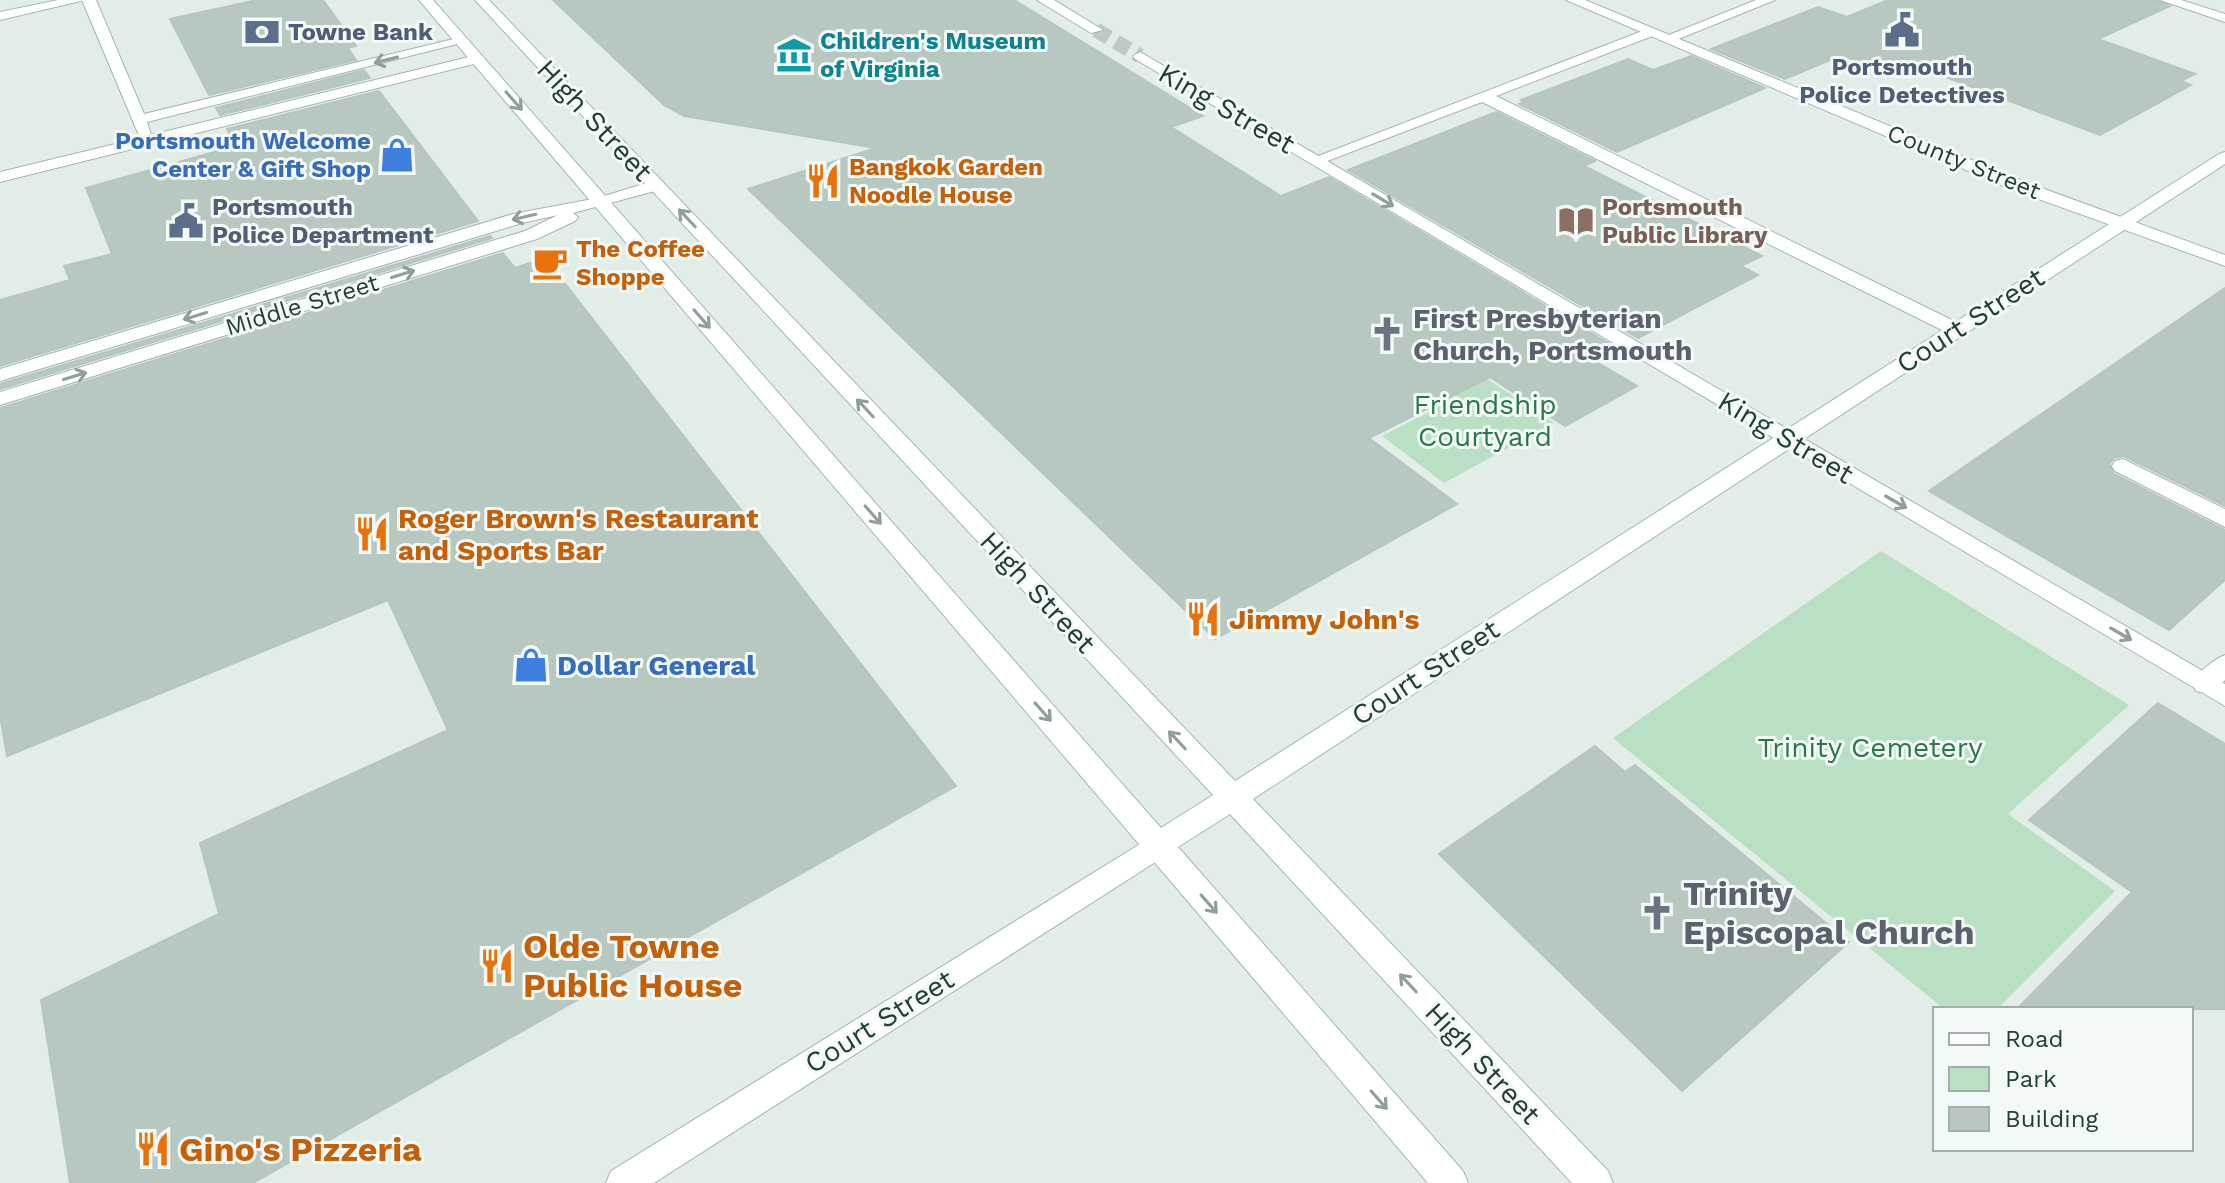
<svg xmlns="http://www.w3.org/2000/svg" width="2225" height="1183" font-family="'Work Sans',sans-serif">
<style>
.green{fill:#bae0c3}
.building{fill:#b7c8c1;stroke:#b4c7bf;stroke-width:2}
.lines{fill:none;stroke-linecap:round;stroke-linejoin:round}
.minor-tunnel{stroke:#bbcac4;stroke-width:15;stroke-dasharray:15 8;stroke-linecap:butt}
.service-casing{stroke:#a4b5af;stroke-width:2}
.minor-casing{stroke:#a4b5af;stroke-width:2}
.tertiary-casing{stroke:#a4b5af;stroke-width:2}
.secondary-casing{stroke:#a0bab0;stroke-width:2}
.service{fill:#fff;fill-rule:evenodd}
.minor{fill:#fff;fill-rule:evenodd}
.tertiary{fill:#fff;fill-rule:evenodd}
.secondary{fill:#fff;fill-rule:evenodd}
.oneway{stroke:#909f9a}
.labels{text-anchor:middle;stroke-width:6;stroke-linejoin:round;paint-order:stroke}
.far-service-label{font-size:24px;font-weight:bold;fill:#4e5e75;stroke:#f3f9f6;text-anchor:start}
.far-culture-label{font-size:24px;font-weight:bold;fill:#0d838f;stroke:#f3f9f6;text-anchor:start}
.far-shop-label{font-size:24px;font-weight:bold;fill:#366cbe;stroke:#f3f9f6;text-anchor:end}
.far-street-label{font-size:24px;fill:#213f36;stroke:#f3f9f6}
.far-food-label{font-size:24px;font-weight:bold;fill:#c56008;stroke:#f3f9f6;text-anchor:start}
.far-education-label{font-size:24px;font-weight:bold;fill:#785e54;stroke:#f3f9f6;text-anchor:start}
.street-label{font-size:28px;fill:#213f36;stroke:#f3f9f6}
.worship-label{font-size:28px;font-weight:bold;fill:#5b616d;stroke:#f3f9f6;text-anchor:start}
.park-label{font-size:28px;fill:#287946;stroke:#f3f9f6}
.food-label{font-size:28px;font-weight:bold;fill:#c56008;stroke:#f3f9f6;text-anchor:start}
.shop-label{font-size:28px;font-weight:bold;fill:#366cbe;stroke:#f3f9f6;text-anchor:start}
.near-worship-label{font-size:34px;font-weight:bold;fill:#5b616d;stroke:#f3f9f6;text-anchor:start}
.near-food-label{font-size:34px;font-weight:bold;fill:#c56008;stroke:#f3f9f6;text-anchor:start}
</style>
<rect width="100%" height="100%" fill="#e2ede8"/>
<path class="green" d="M1443 350 1554 423 1444 483 1382 436 1458 397 1412 365Z
M1881 551 2129 705 2008 814 2115 891 1997 1009H1944L1613 738Z"/>
<path class="building" d="M257 0H323L356 46 348 48 356 60 209 95 170 19Z
M553 0H1014L1203 116 1171 127 1281 196 1329 177 1618 349 1595 361 1637 386 1565 426 1490 377 1369 438 1457 504 1215 639 748 189 876 148 684 116 664 105Z
M1888 0H2157L2170 6 2098 39 2195 74 2181 81 2191 85 2100 135 1900 60 1890 64 1879 60 1867 65 1842 55 1785 79 1711 49 1818 7 1847 17Z
M1691 56 1765 88 1617 152 1519 104 1524 102 1521 100 1628 59 1653 70Z
M364 70 370 78 220 115 216 108Z
M379 91 478 221 0 366V300L70 280 64 266 112 254 86 188 236 146 227 129Z
M1496 112 1595 161 1584 166 1762 256 1741 266 1758 275 1638 338 1348 170Z
M490 236 492 238 0 389V384Z
M503 253 515 268 545 258 956 786 253 1183H70L41 1000 219 914 200 843 448 730 388 600 7 756 0 715V408Z
M2225 288V506L2124 456 2114 458 2109 464 2114 474 2225 530V580L2169 630 1929 491Z
M2158 703 2225 744V1009H2017L2132 892 2029 820Z
M1595 746 1625 772 1635 765 1849 942 1682 1091 1439 854Z"/>
<g class="lines">
<path class="minor-tunnel" d="M1096 30 1140 56"/>
<g class="service-casing">
<path id="service" d="M82 0H96L144 114 462 37 469 41 147 122 151 135 477 55 484 59 482 62 0 182V172L140 138Z
M1756 0H1775L1671 42 1659 39Z
M1650 28 1657 32 1655 35 1496 96 1962 325 1965 329 1962 333H1948L1482 102 1322 163H1310L1308 160Z
M2123 459 2225 509V527L2115 471 2112 466 2115 461Z
M2225 655V680C2215 690 2210 695 2196 691L2192 684C2199 672 2212 660 2225 655Z"/>
</g>
<g class="minor-casing">
<path id="minor" d="M1037 0H1054L1103 30 1091 33Z
M2160 0H2181L2225 14V22Z
M1140 52 2225 684V706L1135 59 1133 56Z
M656 180 662 181 664 185 662 189 573 213 578 217 575 221 537 239 0 405V392L525 231 558 215 522 223 0 381V369L513 214 598 198Z"/>
</g>
<g class="tertiary-casing">
<path id="tertiary" d="M1566 0H1585L2020 180 2225 255V266L2008 188Z
M1158 833 1168 836 1172 845 1168 854 654 1183H606L611 1171Z"/>
</g>
<g class="secondary-casing">
<path id="secondary" d="M58 0H85L0 20V12Z
M419 0H433L1161 828 1213 795 475 0H489L1235 781 2219 154 2225 152V164L1253 799 1608 1171 1613 1183H1572L1230 814 1178 847 1463 1171 1468 1183H1428Z"/>
</g>
<use href="#service" class="service"/>
<use href="#minor" class="minor"/>
<use href="#tertiary" class="tertiary"/>
<use href="#secondary" class="secondary"/>
</g>
<defs><path id="oneway-shaft" d="M-6 0H5M1.5-3L5.5 0L1.5 3" fill="none" stroke-width="1.6" stroke-linecap="round" stroke-linejoin="round" transform="scale(2)"/></defs>
<g class="oneway">
<use href="#oneway-shaft" transform="translate(386 60) rotate(166)"/>
<use href="#oneway-shaft" transform="translate(514 101) rotate(49)"/>
<use href="#oneway-shaft" transform="translate(1383 200) rotate(31)"/>
<use href="#oneway-shaft" transform="translate(524 217) rotate(167)"/>
<use href="#oneway-shaft" transform="translate(687 218) rotate(-133)"/>
<use href="#oneway-shaft" transform="translate(403 274) rotate(-17)"/>
<use href="#oneway-shaft" transform="translate(195 316) rotate(163)"/>
<use href="#oneway-shaft" transform="translate(702 319) rotate(49)"/>
<use href="#oneway-shaft" transform="translate(75 376) rotate(-17)"/>
<use href="#oneway-shaft" transform="translate(865 408) rotate(-133)"/>
<use href="#oneway-shaft" transform="translate(1896 502) rotate(30)"/>
<use href="#oneway-shaft" transform="translate(873 515) rotate(49)"/>
<use href="#oneway-shaft" transform="translate(2121 634) rotate(30)"/>
<use href="#oneway-shaft" transform="translate(1043 712) rotate(49)"/>
<use href="#oneway-shaft" transform="translate(1177 740) rotate(-133)"/>
<use href="#oneway-shaft" transform="translate(1209 904) rotate(49)"/>
<use href="#oneway-shaft" transform="translate(1408 983) rotate(-133)"/>
<use href="#oneway-shaft" transform="translate(1379 1100) rotate(49)"/>
</g>
<defs>
<g id="civic-bare" transform="scale(2.76)"><path d="M-.6-6.5H3V-4.5H.6V-3L4-1V1h2V6H-6V1h2V-1L-.6-3ZM-1.2 2.5V6h2.4V2.5Z" fill="#5c6f8a" stroke="#f3f9f6" stroke-width="2.5" paint-order="stroke"/></g>
<g id="bank-bare" transform="scale(2.76)"><path d="M-6-4H6V4H-6ZM0-2.3a2.3 2.3 0 1 0 0 4.6a2.3 2.3 0 1 0 0-4.6Z" fill="#5c6f8a" stroke="#f3f9f6" stroke-width="2.5" paint-order="stroke"/></g>
<g id="museum-bare" transform="scale(2.76)"><path d="M0-6L6-3V-2H-6V-3ZM-5-1h2V3h-2ZM-1-1h2V3h-2ZM3-1h2V3H3ZM-6 4H6V6H-6Z" fill="#0f9aa8" stroke="#f3f9f6" stroke-width="2.5" paint-order="stroke"/></g>
<g id="shop-bare" transform="scale(2.76)"><path d="M-5-2.5h2.3a2.7 3.5 0 0 1 5.4 0H5L5.5 6h-11ZM-1.5-2.5h3a1.5 2.3 0 0 0-3 0Z" fill="#3f7fe0" stroke="#f3f9f6" stroke-width="2.5" paint-order="stroke"/></g>
<g id="restaurant-bare" transform="scale(2.76)"><path d="M-5-6h1v4h1v-4h1v4h1v-4h1v5L-1.5 .5V6h-2V.5L-5-1ZM5-6V6H3V1.5H1.5Q1.5-4 5-6Z" fill="#e8710a" stroke="#f3f9f6" stroke-width="2.5" paint-order="stroke"/></g>
<g id="library-bare" transform="scale(2.76)"><path d="M-6-4Q-3-5.5-.7-3.5V5Q-3 3-6 4ZM6-4Q3-5.5 .7-3.5V5Q3 3 6 4Z" fill="#8d6e63" stroke="#f3f9f6" stroke-width="2.5" paint-order="stroke"/></g>
<g id="cafe-bare" transform="scale(2.76)"><path d="M-5.5-4.5H6V0H3Q3 3.5 0 3.5H-2.5Q-5.5 3.5-5.5 0ZM3-3.2v2h1.7v-2ZM-6 4.5H4V6H-6Z" fill="#e8710a" stroke="#f3f9f6" stroke-width="2.5" paint-order="stroke"/></g>
<g id="church-bare" transform="scale(2.76)"><path d="M-1.2-6h2.4v3.5h3.3v2.4h-3.3V6h-2.4V-.1h-3.3v-2.4h3.3Z" fill="#6b7280" stroke="#f3f9f6" stroke-width="2.5" paint-order="stroke"/></g>
</defs>
<g fill-rule="evenodd">
<use href="#civic-bare" x="1902" y="30"/>
<use href="#bank-bare" x="262" y="32"/>
<use href="#museum-bare" x="794" y="55"/>
<use href="#shop-bare" x="397" y="155"/>
<use href="#restaurant-bare" x="823" y="181"/>
<use href="#civic-bare" x="186" y="221"/>
<use href="#library-bare" x="1576" y="221"/>
<use href="#cafe-bare" x="550" y="263"/>
<use href="#church-bare" x="1387" y="334"/>
<use href="#restaurant-bare" x="372" y="534"/>
<use href="#restaurant-bare" x="1203" y="619"/>
<use href="#shop-bare" x="531" y="665"/>
<use href="#church-bare" x="1657" y="913"/>
<use href="#restaurant-bare" x="497" y="966"/>
<use href="#restaurant-bare" x="153" y="1149"/>
</g>
<g class="labels">
<g class="far-service-label">
<text x="288" y="40">Towne Bank</text>
<text x="1902" y="75" text-anchor="middle">Portsmouth<tspan x="1902" dy="28">Police Detectives</tspan></text>
<text x="212" y="215">Portsmouth<tspan x="212" dy="28">Police Department</tspan></text>
</g>
<g class="far-culture-label">
<text x="820" y="49">Children's Museum<tspan x="820" dy="28">of Virginia</tspan></text>
</g>
<g class="far-shop-label">
<text x="371" y="149">Portsmouth Welcome<tspan x="371" dy="28">Center &amp; Gift Shop</tspan></text>
</g>
<g class="far-street-label">
<text transform="translate(1964 162) rotate(22)" y="8">County Street</text>
<text transform="translate(302 305) rotate(-17)" y="8">Middle Street</text>
</g>
<g class="far-food-label">
<text x="849" y="175">Bangkok Garden<tspan x="849" dy="28">Noodle House</tspan></text>
<text x="576" y="257">The Coffee<tspan x="576" dy="28">Shoppe</tspan></text>
</g>
<g class="far-education-label">
<text x="1602" y="215">Portsmouth<tspan x="1602" dy="28">Public Library</tspan></text>
</g>
<g class="street-label">
<text transform="translate(1227 108) rotate(30)" y="10">King Street</text>
<text transform="translate(595 120) rotate(47)" y="10">High Street</text>
<text transform="translate(1970 320) rotate(-33)" y="10">Court Street</text>
<text transform="translate(1786 437) rotate(31)" y="10">King Street</text>
<text transform="translate(1038 592) rotate(47)" y="10">High Street</text>
<text transform="translate(1425 672) rotate(-33)" y="10">Court Street</text>
<text transform="translate(879 1021) rotate(-32)" y="10">Court Street</text>
<text transform="translate(1483 1063) rotate(47)" y="10">High Street</text>
</g>
<g class="worship-label">
<text x="1413" y="328">First Presbyterian<tspan x="1413" dy="32">Church, Portsmouth</tspan></text>
</g>
<g class="park-label">
<text x="1485" y="414">Friendship<tspan x="1485" dy="32">Courtyard</tspan></text>
<text x="1870" y="757">Trinity Cemetery</text>
</g>
<g class="food-label">
<text x="398" y="528">Roger Brown's Restaurant<tspan x="398" dy="32">and Sports Bar</tspan></text>
<text x="1229" y="629">Jimmy John's</text>
</g>
<g class="shop-label">
<text x="557" y="675">Dollar General</text>
</g>
<g class="near-worship-label">
<text x="1683" y="905">Trinity<tspan x="1683" dy="39">Episcopal Church</tspan></text>
</g>
<g class="near-food-label">
<text x="523" y="958">Olde Towne<tspan x="523" dy="39">Public House</tspan></text>
<text x="179" y="1161">Gino's Pizzeria</text>
</g>
</g>
<rect x="1933" y="1007" width="260" height="144" fill="#f3f9f6" stroke="#9fafa9" stroke-width="2"/>
<rect x="1949" y="1033" width="40" height="12" fill="#ffffff" stroke="#9fafa9" stroke-width="2"/>
<text x="2005" y="1047" font-size="24" fill="#213f36">Road</text>
<rect x="1949" y="1067" width="40" height="24" fill="#bae0c3" stroke="#9fafa9" stroke-width="2"/>
<text x="2005" y="1087" font-size="24" fill="#213f36">Park</text>
<rect x="1949" y="1107" width="40" height="24" fill="#b7c8c1" stroke="#9fafa9" stroke-width="2"/>
<text x="2005" y="1127" font-size="24" fill="#213f36">Building</text>
</svg>
